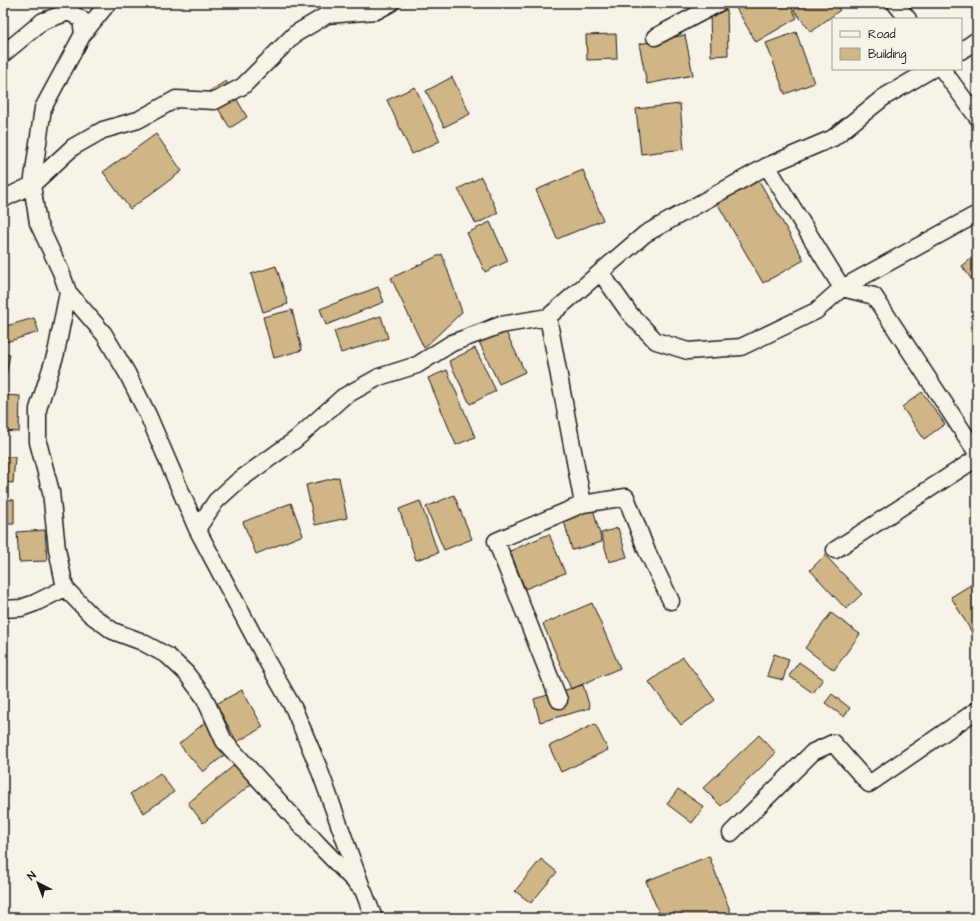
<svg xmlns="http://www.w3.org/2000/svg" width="980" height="921" font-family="'Architects Daughter',sans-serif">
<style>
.building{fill:#d0b686;stroke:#1c1c1c}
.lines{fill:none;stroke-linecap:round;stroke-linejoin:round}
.minor-casing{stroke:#1c1c1c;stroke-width:19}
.minor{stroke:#f7f3e8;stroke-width:16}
</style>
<rect width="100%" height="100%" fill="#f7f3e8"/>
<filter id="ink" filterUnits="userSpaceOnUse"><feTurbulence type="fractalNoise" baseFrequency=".025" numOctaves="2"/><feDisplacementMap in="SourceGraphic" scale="8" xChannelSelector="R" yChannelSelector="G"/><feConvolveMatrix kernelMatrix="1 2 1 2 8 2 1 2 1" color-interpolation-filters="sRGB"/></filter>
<g filter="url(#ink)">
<path class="building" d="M745 3H789L797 18 756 42 736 8Z
M803 3H834L840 10 811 32 794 10Z
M727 10 728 55 711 56 710 11Z
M796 32 814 83 785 94 766 43Z
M616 34 617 59 587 60 586 35Z
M685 35 693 75 647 84 639 44Z
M452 77 470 114 444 127 426 91Z
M226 81 247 117 230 128 208 92Z
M415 87 440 141 412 154 387 100Z
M680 104 684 149 641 154 636 109Z
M156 134 182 171 130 209 103 172Z
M583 170 603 220 557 239 536 190Z
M481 177 498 213 476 224 458 189Z
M757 177 804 260 763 283 716 201Z
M490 222 508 261 485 272 467 233Z
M442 254 462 312 424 348 391 278Z
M977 254V287L962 266Z
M276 266 288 304 263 312 251 274Z
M378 287 384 302 326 325 320 309Z
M292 310 302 350 274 358 263 317Z
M498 315 525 372 499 384 472 327Z
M381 316 388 338 341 353 334 331Z
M34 318 39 332 3 343V327Z
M475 348 496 391 470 404 449 361Z
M3 354 10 355 4 384H3Z
M447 370 475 437 456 445 428 378Z
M922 392 945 424 924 439 902 407Z
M3 395 20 396 19 432 3 431Z
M3 457H15L13 483 3 482Z
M339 477 347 518 315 525 306 485Z
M454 495 472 539 444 550 426 507Z
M3 499 14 500V524H3Z
M420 501 438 553 416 560 399 509Z
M591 501 602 542 572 550 561 510Z
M291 503 303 535 256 554 243 522Z
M618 528 627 557 609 562 601 533Z
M45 530 47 561 19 562 17 532Z
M549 534 565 573 525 589 510 551Z
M825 555 862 594 846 609 810 570Z
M977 581V634L974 636 951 597Z
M592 603 620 668 571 689 543 624Z
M831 613 860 634 834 670 805 648Z
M774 654 789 659 783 680 767 676Z
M683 657 715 700 681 725 649 682Z
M799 662 823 679 813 693 789 676Z
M583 685 590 708 540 722 534 699Z
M242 690 263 727 237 742 216 704Z
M832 694 850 708 844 717 825 703Z
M209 719 233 748 203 772 179 744Z
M595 724 608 750 561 772 549 746Z
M759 735 776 753 721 806 703 788Z
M243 758 259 778 203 823 188 803Z
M160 773 174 792 144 813 130 794Z
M678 789 704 807 692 823 667 804Z
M709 856 733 918H661L646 881Z
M541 859 557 872 531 903 515 891Z"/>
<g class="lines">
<g class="minor-casing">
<path id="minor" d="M895 3 908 19
M83 34 43 108 32 185 38 223 61 272 68 292 56 353 38 409V442L51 492 57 549 65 588 90 614 113 631 140 641 168 656 186 673 204 697 224 741 318 844 363 890 374 918
M655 37 719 3
M961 51 977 40
M3 54 43 21 69 12 81 19 83 34 108 3
M942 69 977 117
M767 166 842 288 874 296 977 453
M3 199 32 185 73 147 103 130 138 120 176 99 215 101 243 86 295 34 327 15 376 11 391 3
M601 273 630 314 656 341 688 351 741 347 816 311 842 288 977 214
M68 292 104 334 127 373 148 415 197 529 268 663 294 709 318 766 361 885
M548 317 583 504
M197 529 216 501 238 481 295 440 343 397 379 377 417 365 452 343 501 325 548 317 645 234 767 166 833 138 884 97 932 69
M835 550 977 458
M3 609 21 608 35 603 65 588
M559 700 496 541 583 504 626 497 646 549 671 601
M731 833 813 752 833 743 869 784 977 710"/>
</g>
<use href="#minor" class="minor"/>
</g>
</g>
<rect width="980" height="921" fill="none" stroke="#f7f3e8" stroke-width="16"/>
<rect x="8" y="8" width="964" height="905" fill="none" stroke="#1c1c1c" stroke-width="1.5" filter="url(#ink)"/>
<rect x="832" y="18" width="130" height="52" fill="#f7f3e8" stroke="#9f9d96"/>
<rect x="840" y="31" width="20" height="6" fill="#f7f3e8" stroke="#9f9d96"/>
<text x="868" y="38" font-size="12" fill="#1c1c1c">Road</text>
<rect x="840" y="48" width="20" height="12" fill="#d0b686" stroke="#9f9d96"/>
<text x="868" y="58" font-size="12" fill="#1c1c1c">Building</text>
<g transform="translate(38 883) rotate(318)" stroke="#f7f3e8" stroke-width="3" paint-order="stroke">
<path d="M0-3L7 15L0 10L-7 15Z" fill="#1c1c1c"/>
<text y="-6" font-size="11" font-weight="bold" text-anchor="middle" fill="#1c1c1c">N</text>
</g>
</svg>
